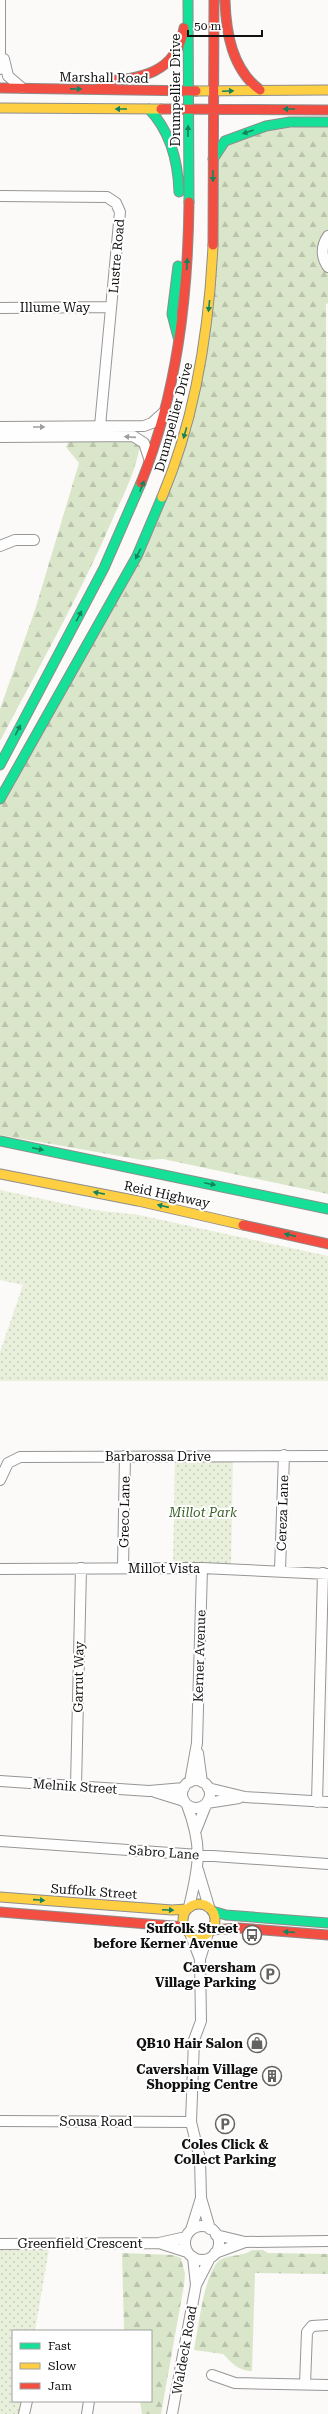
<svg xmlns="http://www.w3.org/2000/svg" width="328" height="2414" font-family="'Roboto Serif',serif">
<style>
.grass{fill:url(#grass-dots)}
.forest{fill:url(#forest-firs)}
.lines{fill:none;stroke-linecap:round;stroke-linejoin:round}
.street-casing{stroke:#979695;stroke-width:12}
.fast-casing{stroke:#8d8d8c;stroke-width:11}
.slow-casing{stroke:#8d8d8c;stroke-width:11}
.jam-casing{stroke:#8d8d8c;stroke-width:11}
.street{stroke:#fffefe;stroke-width:10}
.fast{stroke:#16e098;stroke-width:9}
.slow{stroke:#ffcf43;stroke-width:9}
.jam{stroke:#f24e42;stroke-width:9}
.oneway{fill:#14835b}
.oneway2{fill:#a09f9f}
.labels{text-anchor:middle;stroke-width:4;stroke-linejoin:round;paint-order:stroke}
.street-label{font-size:13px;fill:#111;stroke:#fff}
.park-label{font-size:13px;font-style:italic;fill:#3a6227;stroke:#fff}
.poi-label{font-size:13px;font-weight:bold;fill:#111;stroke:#fff;text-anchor:end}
</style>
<defs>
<pattern id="grass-dots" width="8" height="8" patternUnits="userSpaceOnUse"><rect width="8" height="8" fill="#e8efda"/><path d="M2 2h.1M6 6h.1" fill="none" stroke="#c6ccba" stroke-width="1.8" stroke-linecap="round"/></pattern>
<pattern id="forest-firs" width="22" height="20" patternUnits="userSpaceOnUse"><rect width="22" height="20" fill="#dae6c9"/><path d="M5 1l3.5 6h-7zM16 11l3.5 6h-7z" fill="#bac4ac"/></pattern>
</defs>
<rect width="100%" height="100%" fill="#fcfaf8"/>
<path class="grass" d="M0 1190 94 1210 139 1215 328 1256V1381H0V1352L23 1285 0 1280Z
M175 1456H233L231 1568H173Z
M50 2243 35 2331H13V2401H23L21 2414H0V2244Z"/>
<path class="forest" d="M328 122V236L319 243 328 267V303L326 304 328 1194 163 1159 142 1160 0 1135V800L150 529 203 352 213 159 236 136Z
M70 438H133L140 445C136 470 124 494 114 516 81 593 39 667 0 741V709L35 610 79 463 66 447Z
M252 2250H263L268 2253 328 2254V2274L255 2273 252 2371C238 2371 232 2363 223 2354L194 2350C198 2331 204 2271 220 2260 228 2254 242 2257 252 2250Z
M122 2253 173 2255 181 2258 185 2274 184 2285 161 2414H142L140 2401H151V2331H124Z"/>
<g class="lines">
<g class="street-casing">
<path id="street" d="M4 59 8 76 22 88
M0 69V0
M0 196 107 197 116 203 120 212 100 426
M328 236C321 246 321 257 328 267
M0 308 111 307
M0 427 144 426 152 423 163 413
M0 437 133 436 144 443 149 458
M0 546 15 540H34
M0 1480 8 1463 20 1457 328 1456
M123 1568 125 1456
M0 1569 202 1568 328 1574
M280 1570 284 1455
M198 1753 202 1782
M182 1794a14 14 0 1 1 28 0a14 14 0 1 1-28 0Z
M0 1781 149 1791 184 1788
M190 1782 197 1743 202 1568
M76 1786 81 1568
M208 1788 245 1797 328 1802
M155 1792 184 1801
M317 1802 323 1573
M207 1803 239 1798
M187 1805C203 1847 199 1865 189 1907
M196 1830 206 1805
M0 1841 328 1864
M198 1870 209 1907
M190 1933 200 1959
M208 1933 200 1959 201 2021 194 2040 191 2122 200 2159 201 2198 210 2229
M0 2121 191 2122
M185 2243a17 17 0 1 1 34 0a17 17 0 1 1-34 0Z
M191 2230 201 2198
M216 2235 245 2242 328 2241
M159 2243 187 2252
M0 2244 159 2243 186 2237
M215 2253 245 2242
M193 2257 196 2285
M212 2375 235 2383 328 2385
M305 2384 307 2332 312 2326 328 2325
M24 2414 27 2401
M87 2414 89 2401
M172 2414 196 2285 210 2258"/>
</g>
<g class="fast-casing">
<path id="fast" d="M188 0 189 202
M149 109C171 132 178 161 179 192
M213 159 225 141 266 126 290 122H328
M178 266 172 314 178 337
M0 765 104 568 141 483
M0 799 137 556 162 497
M0 1141 328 1209
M212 1911 226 1915 328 1923"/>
</g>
<g class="slow-casing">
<path id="slow" d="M196 91 328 90
M0 108 161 109
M162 497C196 417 209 331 213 245
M0 1174 138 1201 243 1225
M0 1897 172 1910 187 1909
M183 1920a16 16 0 1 1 32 0a16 16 0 1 1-32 0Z"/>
</g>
<g class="jam-casing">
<path id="jam" d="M225 0C226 33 232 69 260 90
M100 81C140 80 177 73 184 28
M0 88 196 91
M161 109 328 110
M213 245 214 0
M141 483C177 393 188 298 189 202
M243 1225 328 1244
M0 1912 185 1927
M211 1930 239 1928 328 1935"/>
</g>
<use href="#street" class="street"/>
<use href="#fast" class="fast"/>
<use href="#slow" class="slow"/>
<use href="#jam" class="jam"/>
</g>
<defs><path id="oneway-solid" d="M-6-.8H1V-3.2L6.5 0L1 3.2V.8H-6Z"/></defs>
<g class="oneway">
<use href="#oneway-solid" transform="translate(76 89) rotate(1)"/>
<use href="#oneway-solid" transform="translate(228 91) rotate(-2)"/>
<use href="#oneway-solid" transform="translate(121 109) rotate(-180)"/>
<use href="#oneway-solid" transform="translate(289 109) rotate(-180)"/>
<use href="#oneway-solid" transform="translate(188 131) rotate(-89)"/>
<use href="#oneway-solid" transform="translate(248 132) rotate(161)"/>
<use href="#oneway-solid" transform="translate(213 176) rotate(90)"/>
<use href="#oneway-solid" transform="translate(187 264) rotate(-87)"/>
<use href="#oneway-solid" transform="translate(209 306) rotate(96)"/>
<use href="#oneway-solid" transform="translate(185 433) rotate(106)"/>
<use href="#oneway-solid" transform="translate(142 486) rotate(-69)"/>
<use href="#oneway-solid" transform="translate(138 554) rotate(116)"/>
<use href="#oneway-solid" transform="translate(79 616) rotate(-62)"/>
<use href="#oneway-solid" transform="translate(18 730) rotate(-62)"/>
<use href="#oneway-solid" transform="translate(38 1149) rotate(12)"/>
<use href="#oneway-solid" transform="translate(210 1184) rotate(12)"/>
<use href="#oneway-solid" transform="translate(99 1193) rotate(-169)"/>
<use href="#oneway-solid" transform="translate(163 1206) rotate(-167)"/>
<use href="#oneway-solid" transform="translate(290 1235) rotate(-167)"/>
<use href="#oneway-solid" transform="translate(39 1900) rotate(4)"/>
<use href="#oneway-solid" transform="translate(168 1910) rotate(3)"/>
<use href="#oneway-solid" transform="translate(289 1932) rotate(-176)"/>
</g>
<g class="oneway2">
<use href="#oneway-solid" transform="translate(39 427)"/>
<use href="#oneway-solid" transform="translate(130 437) rotate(-176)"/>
</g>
<defs>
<g id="bus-ring" transform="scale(1)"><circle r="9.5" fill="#fff" stroke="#636362" stroke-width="1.5"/><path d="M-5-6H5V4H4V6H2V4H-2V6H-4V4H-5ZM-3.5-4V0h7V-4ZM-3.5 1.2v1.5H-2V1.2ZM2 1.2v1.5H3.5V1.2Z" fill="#636362"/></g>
<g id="parking-ring" transform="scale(1)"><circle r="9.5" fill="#fff" stroke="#636362" stroke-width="1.5"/><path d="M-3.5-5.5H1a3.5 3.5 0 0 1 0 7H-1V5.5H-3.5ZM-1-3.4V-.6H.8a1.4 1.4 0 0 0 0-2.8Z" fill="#636362"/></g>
<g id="shop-ring" transform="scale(1)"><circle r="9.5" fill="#fff" stroke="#636362" stroke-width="1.5"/><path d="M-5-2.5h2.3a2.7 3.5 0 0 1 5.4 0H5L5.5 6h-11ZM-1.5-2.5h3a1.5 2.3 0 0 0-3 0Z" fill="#636362"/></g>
<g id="building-ring" transform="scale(1)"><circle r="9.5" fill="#fff" stroke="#636362" stroke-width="1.5"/><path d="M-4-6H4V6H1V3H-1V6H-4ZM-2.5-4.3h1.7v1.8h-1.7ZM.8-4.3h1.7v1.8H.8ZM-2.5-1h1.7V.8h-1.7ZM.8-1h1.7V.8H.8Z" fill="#636362"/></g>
</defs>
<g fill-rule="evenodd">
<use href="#bus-ring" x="252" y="1935"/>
<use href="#parking-ring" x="270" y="1974"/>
<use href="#shop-ring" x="257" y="2043"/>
<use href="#building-ring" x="272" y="2076"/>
<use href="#parking-ring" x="225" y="2124"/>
</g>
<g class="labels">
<g class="street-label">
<text transform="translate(104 77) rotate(1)" y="5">Marshall Road</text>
<text transform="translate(175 90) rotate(-90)" y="5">Drumpellier Drive</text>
<text transform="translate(116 256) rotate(-85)" y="5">Lustre Road</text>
<text x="55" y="312">Illume Way</text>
<text transform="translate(173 417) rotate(-75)" y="5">Drumpellier Drive</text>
<text transform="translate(167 1194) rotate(12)" y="5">Reid Highway</text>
<text x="158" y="1461">Barbarossa Drive</text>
<text transform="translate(124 1512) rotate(-89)" y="5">Greco Lane</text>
<text transform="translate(282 1513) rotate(-88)" y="5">Cereza Lane</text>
<text x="164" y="1573">Millot Vista</text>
<text transform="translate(199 1656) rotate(-88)" y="5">Kerner Avenue</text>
<text transform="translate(78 1677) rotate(-89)" y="5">Garrut Way</text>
<text transform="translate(75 1786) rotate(4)" y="5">Melnik Street</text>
<text transform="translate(164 1852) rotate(4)" y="5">Sabro Lane</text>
<text transform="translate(94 1891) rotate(4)" y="5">Suffolk Street</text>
<text x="96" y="2126">Sousa Road</text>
<text x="80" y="2248">Greenfield Crescent</text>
<text transform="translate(184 2350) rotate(-80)" y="5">Waldeck Road</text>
</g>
<g class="park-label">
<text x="203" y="1517">Millot Park</text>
</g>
<g class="poi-label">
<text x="238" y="1933">Suffolk Street<tspan x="238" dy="15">before Kerner Avenue</tspan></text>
<text x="256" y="1972">Caversham<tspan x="256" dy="15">Village Parking</tspan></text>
<text x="243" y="2048">QB10 Hair Salon</text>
<text x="258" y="2074">Caversham Village<tspan x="258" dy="15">Shopping Centre</tspan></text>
<text x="225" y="2149" text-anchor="middle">Coles Click &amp;<tspan x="225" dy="15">Collect Parking</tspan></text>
</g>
</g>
<rect x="12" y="2330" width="140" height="72" fill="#ffffff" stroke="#a0a0a0"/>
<rect x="20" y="2343" width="20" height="6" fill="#16e098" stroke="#a0a0a0"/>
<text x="48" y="2350" font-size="12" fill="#111111">Fast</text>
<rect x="20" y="2363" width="20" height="6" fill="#ffcf43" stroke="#a0a0a0"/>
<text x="48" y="2370" font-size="12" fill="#111111">Slow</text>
<rect x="20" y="2383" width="20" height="6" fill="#f24e42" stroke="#a0a0a0"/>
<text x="48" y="2390" font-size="12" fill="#111111">Jam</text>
<path d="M188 30v6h74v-6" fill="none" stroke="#111111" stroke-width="2"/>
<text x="194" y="30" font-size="12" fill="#111111" stroke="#ffffff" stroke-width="3" paint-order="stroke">50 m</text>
</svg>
